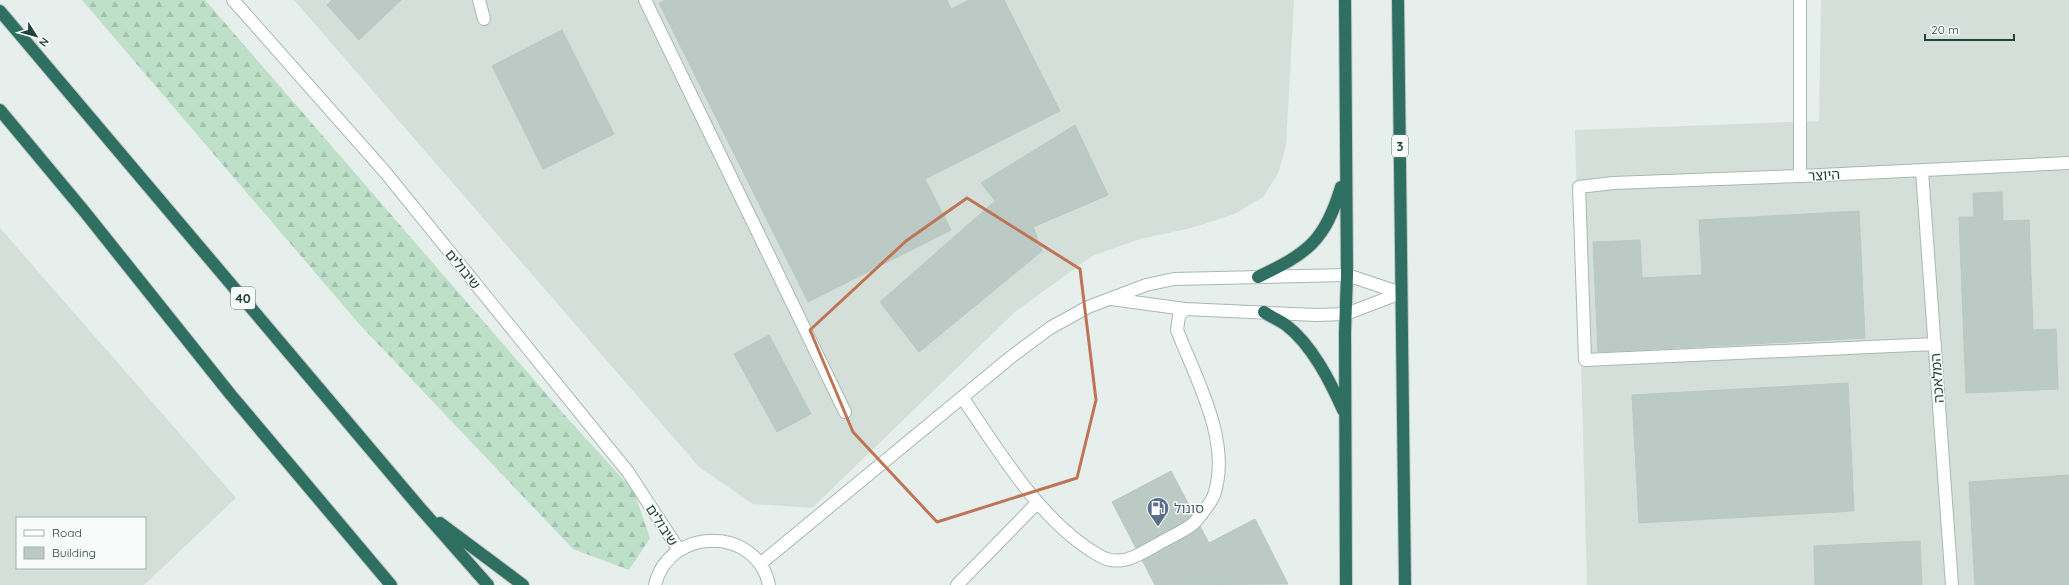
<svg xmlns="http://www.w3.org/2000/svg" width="2069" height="585" font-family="Quicksand,'Noto Sans Hebrew',sans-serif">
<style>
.built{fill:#d4dfda;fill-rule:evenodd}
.forest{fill:url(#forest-firs)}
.building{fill:#bbcac4;stroke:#b8c9c2}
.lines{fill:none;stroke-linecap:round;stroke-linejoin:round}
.minor-casing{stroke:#a8b8b2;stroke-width:14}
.highway-casing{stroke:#c2cac8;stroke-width:14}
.minor{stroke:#fff;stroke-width:12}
.highway{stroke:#2f6f62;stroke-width:12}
.marked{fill:none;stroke:#c07456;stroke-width:3;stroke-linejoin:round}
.labels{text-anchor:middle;stroke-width:3;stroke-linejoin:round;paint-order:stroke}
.shield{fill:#f7fbf9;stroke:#637a73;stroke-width:1}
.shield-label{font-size:13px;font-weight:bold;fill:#24423a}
.street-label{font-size:14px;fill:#24423a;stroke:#f7fbf9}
.service-label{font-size:14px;fill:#4e5e75;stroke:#f7fbf9;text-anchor:start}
</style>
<defs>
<pattern id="forest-firs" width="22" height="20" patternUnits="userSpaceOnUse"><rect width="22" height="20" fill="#bfe0c8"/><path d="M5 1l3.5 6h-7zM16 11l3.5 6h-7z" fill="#a4c1ad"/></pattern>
</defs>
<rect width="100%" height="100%" fill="#e6efeb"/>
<path class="built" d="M294 0H1294L1286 146 1278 174 1263 197 1235 214 1191 228 1140 239 1092 256 1015 312 812 508 753 504 699 467Z
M1821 0H2069V585H1587L1575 130 1819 121Z
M0 228 236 498 144 585H0ZM17 518H145V568H17Z"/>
<path class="forest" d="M82 0H205L568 419 634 491 650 538 629 570 573 549 360 325Z"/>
<path class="building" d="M332 0H401L359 40 327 5Z
M665 0H947L951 9 969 0H1004L1060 111 925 179 951 230 808 302 659 3Z
M562 30 614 134 543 169 492 66Z
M1075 125 1108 195 1033 227 1042 251 919 352 880 302 995 201 981 183Z
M2002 192 2003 221 2029 220 2033 330 2056 329 2058 389 1966 393 1959 217H1974L1973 193Z
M1859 211 1865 338 1598 352 1593 242 1640 240 1642 278 1702 275 1699 220Z
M769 335 811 414 777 432 734 354Z
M1848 383 1854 511 1639 523 1632 395Z
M1171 471 1209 543 1255 519 1288 584 1155 585 1112 502Z
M2069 475V585H1975L1969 482Z
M1920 541 1922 585H1815L1814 546Z"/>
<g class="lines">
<g class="minor-casing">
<path id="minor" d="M233 0 385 172 628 472 679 550
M479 0 484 19
M645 0 845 412
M1800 0V176
M1922 171 1952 585
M1111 299 1185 309 1316 315 1346 314 1401 293
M1935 344 1585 360 1579 187 1613 183 1800 176 2069 163
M962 397C999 451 1041 523 1100 556 1121 568 1140 554 1158 544 1169 537 1186 531 1195 522 1201 515 1211 503 1214 495 1232 442 1196 379 1177 330L1179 316 1185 309
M760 564 1011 357 1050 328 1088 307 1146 285 1174 279 1347 275 1401 293
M655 585C669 526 757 526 769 585
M957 585 1037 503"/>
</g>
<g class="highway-casing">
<path id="highway" d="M1345 0 1347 275 1345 332 1346 585
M1398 0 1405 585
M0 11 421 509 488 585
M0 110 84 211 231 395 391 585
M1258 277C1308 253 1325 241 1341 187
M1264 312C1271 317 1279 320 1286 325 1312 345 1330 381 1343 410
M440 523 523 585"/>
</g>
<use href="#minor" class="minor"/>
<use href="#highway" class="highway"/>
</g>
<path class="marked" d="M967 198 1080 269 1096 400 1077 478 937 522 853 432 810 330 906 241Z"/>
<defs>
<g id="fuel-pin" transform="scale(1.15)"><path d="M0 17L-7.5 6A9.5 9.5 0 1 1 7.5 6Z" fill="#5c6f8a" stroke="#f7fbf9"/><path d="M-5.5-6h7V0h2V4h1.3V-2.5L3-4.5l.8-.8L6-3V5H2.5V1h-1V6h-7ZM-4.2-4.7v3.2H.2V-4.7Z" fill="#fff"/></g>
</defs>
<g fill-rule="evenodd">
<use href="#fuel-pin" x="1158" y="508"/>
</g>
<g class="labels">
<g class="shield">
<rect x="1392" y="135" width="16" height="22" rx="3"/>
<rect x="231" y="287" width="24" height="22" rx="3"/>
</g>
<g class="shield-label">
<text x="1400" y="151">3</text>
<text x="243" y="303">40</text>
</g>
<g class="street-label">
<text transform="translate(1824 175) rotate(-3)" y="5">היוצר</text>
<text transform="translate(463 269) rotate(51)" y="5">שיבולים</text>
<text transform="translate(1937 378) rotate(-94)" y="5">המלאכה</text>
<text transform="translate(662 525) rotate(57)" y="5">שיבולים</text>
</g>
<g class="service-label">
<text x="1174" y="513">סונול</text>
</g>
</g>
<rect x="16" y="517" width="130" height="52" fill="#f7fbf9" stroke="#a3b1ad"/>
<rect x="24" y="530" width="20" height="6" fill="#ffffff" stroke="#a3b1ad"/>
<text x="52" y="537" font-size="12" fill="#24423a">Road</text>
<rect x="24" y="547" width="20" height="12" fill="#bbcac4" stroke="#a3b1ad"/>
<text x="52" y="557" font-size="12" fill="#24423a">Building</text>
<g transform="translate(36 36) rotate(127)" stroke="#f7fbf9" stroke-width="3" paint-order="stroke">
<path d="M0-3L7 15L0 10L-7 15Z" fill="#24423a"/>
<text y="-6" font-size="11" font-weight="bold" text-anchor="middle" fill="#24423a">N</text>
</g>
<path d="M1925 34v6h89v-6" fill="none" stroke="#24423a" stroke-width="2"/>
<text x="1931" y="34" font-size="12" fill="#24423a" stroke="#f7fbf9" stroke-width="3" paint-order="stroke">20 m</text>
</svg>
